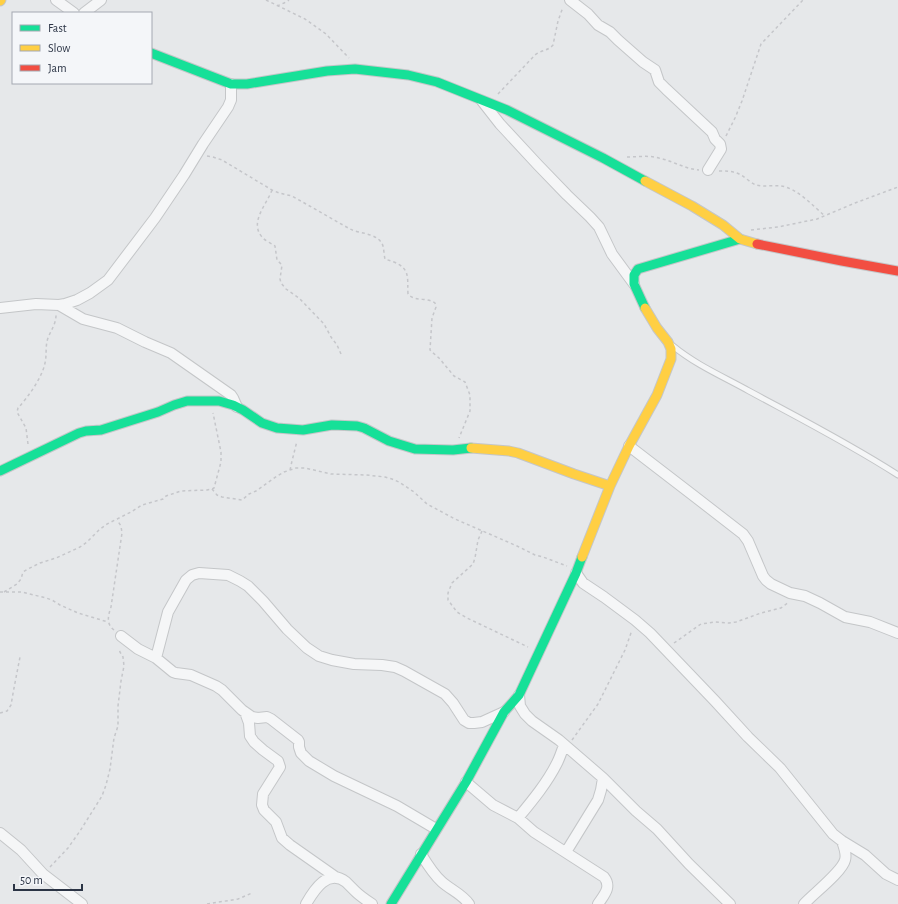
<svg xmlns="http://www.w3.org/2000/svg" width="898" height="904" font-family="'Alegreya Sans',sans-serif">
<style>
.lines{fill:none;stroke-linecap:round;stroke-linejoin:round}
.lane-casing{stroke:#c4c6c8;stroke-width:7}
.street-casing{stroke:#c4c6c8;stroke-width:12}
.fast-casing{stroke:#c4c6c8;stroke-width:11}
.slow-casing{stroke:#c4c6c8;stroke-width:11}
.jam-casing{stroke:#c4c6c8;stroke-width:11}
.path{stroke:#c5c6ca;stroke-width:1.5;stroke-dasharray:3 3;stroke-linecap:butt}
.lane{stroke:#f5f6f7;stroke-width:5}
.street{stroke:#f5f6f7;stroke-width:10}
.fast{stroke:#16e098;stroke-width:9}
.slow{stroke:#ffcf43;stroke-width:9}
.jam{stroke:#f24e42;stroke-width:9}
</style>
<rect width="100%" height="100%" fill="#e6e8ea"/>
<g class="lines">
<g class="lane-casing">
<path id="lane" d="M673 346C696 365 724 377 749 391 799 418 850 444 898 475"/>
</g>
<g class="street-casing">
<path id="street" d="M56 0 74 13
M570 0 588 14 598 25 610 32 618 40 643 62 655 70 659 82 666 89 712 132 715 139 720 144 721 149 708 170
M84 13 101 0
M482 101 500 124 538 165 567 195 590 217 599 227 612 254 634 284
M59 305 83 319 117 328 145 342 171 353 231 395 233 398 237 407
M0 308 36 304 59 305 65 304 77 300 90 293 108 280 155 218 184 175 203 144 228 107 231 100V84
M629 446 694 496 743 534 748 541 763 576 766 580 771 584 790 593 805 596 820 603 845 617 870 622 898 633
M576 573 583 583 604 597 635 620 650 633 715 701 748 737 780 768 833 834 842 841 865 855 886 874 898 880
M121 636 138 649 156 658 173 672 176 673 191 675 216 686 222 690 242 710 252 717 258 718 267 717 271 719 298 740 299 742V747L301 753 309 761 334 776 397 806 436 829
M156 658 168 612 186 580 192 575 199 573 228 575 240 581 248 586 263 601 287 629 307 648 319 656 332 660 354 664 382 665 395 667 404 671 445 694 453 703 464 720 469 723H474L482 722 504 712
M519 695 520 706 525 714 532 721 559 740 603 778 636 811 657 829 689 864 730 904
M245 712 249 723 250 736 254 742 263 750 278 761 280 767 263 794 262 805 264 810 276 822 282 838 290 845 337 878
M466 782 493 805 518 818 534 832 604 877C612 887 604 895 598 904
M518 818C532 801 547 783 557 763 560 757 562 751 564 745
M0 833 21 850 43 874 82 904
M566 852 598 800 601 790 603 778
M421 854C427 864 433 874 442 882 451 890 462 894 469 904
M306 904C314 890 328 868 346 882 349 885 352 888 355 891 360 896 366 900 372 904
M804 904C813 894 842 872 845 860 847 854 844 847 842 841"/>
</g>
<g class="fast-casing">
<path id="fast" d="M151 53 231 84H247L327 71 355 69 408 75 437 82 507 110 603 158 645 181
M645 308 634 284V275L638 269 740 239
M0 471 79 433 86 431 101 430 158 412 174 405 187 401H219L233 405 243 410 262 423 277 428 303 430 332 425 357 426 364 428 389 441 415 449 453 450 471 448
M391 904 466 782 504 712 519 695 576 573 582 557"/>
</g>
<g class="slow-casing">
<path id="slow" d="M0 1 1 0
M645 181 692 206 723 225 740 239 757 244
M471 448 509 451 518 453 574 474 610 486
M582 557 610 486 629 446 657 395 671 359V349L668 342 657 328 645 308"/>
</g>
<g class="jam-casing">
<path id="jam" d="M757 244 842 261 898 271"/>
</g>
<path class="path" d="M266 0 305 19 326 34 349 58
M277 6 284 3 289 0
M498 94 535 55C541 50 548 51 553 45L558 21 563 7
M726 136 735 118 742 101 761 44 803 0
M207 156 213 157 222 160 272 190 279 193 292 196 350 229C360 234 379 233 383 246 384 250 384 255 385 259 388 260 391 261 394 262 411 269 407 279 408 294 415 302 427 297 435 303L436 307 432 318 430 350 432 352 439 358 454 376 465 382 470 395V411L459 438
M627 157C638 157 649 155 659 158 673 161 685 169 699 170
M719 171C727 171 734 171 741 175 746 178 751 183 756 185 764 187 773 185 781 186 797 188 813 206 825 216
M272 190C267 204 249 222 262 237 265 241 271 243 275 246L277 260 282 265 280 279 281 283 286 289 299 298 324 324 331 337 337 345 341 354
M751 230 778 227 817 219 855 203 898 187
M28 444 26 428 17 412 18 408C28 397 42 378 45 363 47 355 45 346 48 338 51 330 56 324 56 315
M290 470 292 461 297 441
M212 489 217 495 222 497 242 500 249 494 256 491 277 476 284 472 296 468H305L331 474 366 475 385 477 392 479 399 482 414 492 427 504 455 519 517 546 535 555 543 557 567 566
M482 531 478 540 475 558 473 564 452 583 448 593V600L457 612 467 618 528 647
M0 592H22L46 598 52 600 60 605 78 613 108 622
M4 592 17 584 21 579 23 572 28 569 40 563 56 558 80 547 87 542 99 530 107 524 131 512 142 505 163 499 166 496 181 491 207 490 212 489 214 488 221 462V452L213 413
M114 630C106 624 108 616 111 607L122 533 121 526 117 520
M674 643 701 624 715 622 729 623 736 622 761 613 781 608 789 602
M0 713 7 711 11 705 14 688 20 657
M572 740 598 704 625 650 632 630
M50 867 68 848 80 831 102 796 106 785 110 769 114 738 118 726V706L121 681 124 666 123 657 120 652 119 648
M207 904 238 899 252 893"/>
<use href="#lane" class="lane"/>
<use href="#street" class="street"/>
<use href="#fast" class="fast"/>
<use href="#slow" class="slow"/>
<use href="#jam" class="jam"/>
</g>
<rect x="12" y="12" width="140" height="72" fill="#f4f6f9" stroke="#a4a8b1"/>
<rect x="20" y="25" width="20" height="6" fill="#16e098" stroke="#a4a8b1"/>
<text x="48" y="32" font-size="12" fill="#2b3445">Fast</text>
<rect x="20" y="45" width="20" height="6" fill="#ffcf43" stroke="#a4a8b1"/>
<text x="48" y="52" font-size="12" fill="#2b3445">Slow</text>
<rect x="20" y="65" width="20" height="6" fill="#f24e42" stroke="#a4a8b1"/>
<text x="48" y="72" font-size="12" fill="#2b3445">Jam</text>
<path d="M14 884v6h68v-6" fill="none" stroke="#2b3445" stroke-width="2"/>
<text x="20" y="884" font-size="12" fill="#2b3445" stroke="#f4f6f9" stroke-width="3" paint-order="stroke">50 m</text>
</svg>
